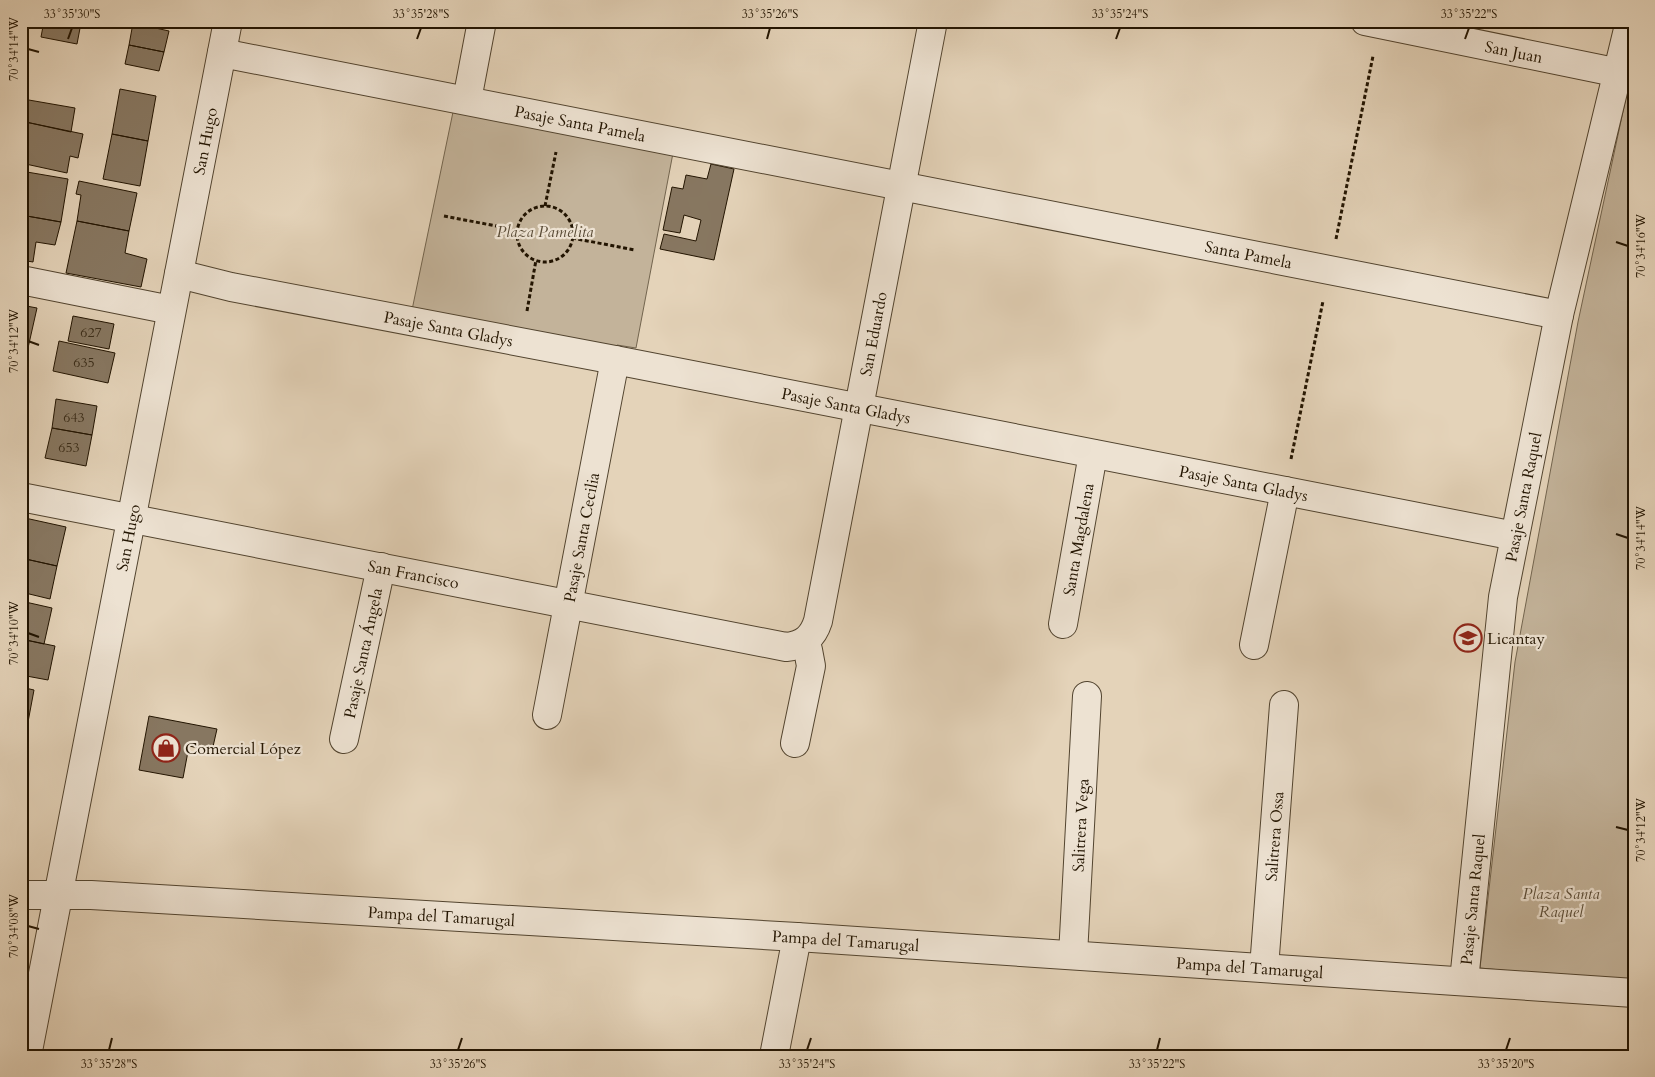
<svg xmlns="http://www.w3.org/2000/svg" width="1655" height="1077" font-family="Cardo,serif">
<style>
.green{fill:#c3b39a;stroke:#72644e}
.building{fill:#877761;stroke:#221401}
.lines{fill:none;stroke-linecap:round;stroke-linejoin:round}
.minor-casing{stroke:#52442f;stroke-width:30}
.path{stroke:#221401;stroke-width:3;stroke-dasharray:4 2.5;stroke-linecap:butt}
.minor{stroke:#ede2d2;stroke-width:28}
.ticks{fill:none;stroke:#221401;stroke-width:2}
.labels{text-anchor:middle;stroke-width:4.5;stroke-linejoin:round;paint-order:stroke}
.number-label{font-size:14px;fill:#3b2d19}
.street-label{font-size:16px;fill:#221401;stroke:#ede2d2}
.park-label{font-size:16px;font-style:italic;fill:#5a4c37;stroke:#ede2d2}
.poi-label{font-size:16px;fill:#221401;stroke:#ede2d2;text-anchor:start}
.neatline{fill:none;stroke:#221401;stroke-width:2}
.ticks-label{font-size:12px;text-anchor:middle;fill:#221401}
</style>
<rect width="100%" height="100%" fill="#e4d3b9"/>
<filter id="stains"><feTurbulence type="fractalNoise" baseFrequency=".004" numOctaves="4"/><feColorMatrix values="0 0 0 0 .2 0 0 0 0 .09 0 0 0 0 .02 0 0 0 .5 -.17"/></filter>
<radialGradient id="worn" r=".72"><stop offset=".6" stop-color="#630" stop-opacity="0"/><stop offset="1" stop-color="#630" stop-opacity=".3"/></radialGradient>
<path class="green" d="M1634 60V983L1480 968 1515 662 1578 322Z
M453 112 673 153 636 348 617 345 615 360 412 310Z"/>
<path class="building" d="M44 21 81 23 77 44 41 37Z
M133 23 169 31 164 52 129 45Z
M129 45 164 52 159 71 125 64Z
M120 89 156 96 148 141 112 134Z
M23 99 75 108 71 132 21 121Z
M21 121 83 134 78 158 70 156 67 173 21 163Z
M112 134 148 141 140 186 103 179Z
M711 164 734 169 714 260 660 249 664 234 696 241 701 220 684 215 680 233 663 230 672 187 683 189 686 175 707 179Z
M21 171 68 179 61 222 21 215Z
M79 181 137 193 129 231 77 221 81 195 76 194Z
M21 215 61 222 55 245 36 242 33 262 21 260Z
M77 221 129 231 125 253 147 259 141 287 66 273Z
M21 305 37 308 28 348 21 346Z
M73 316 114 324 109 349 68 341Z
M59 341 115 353 108 383 53 371Z
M56 399 97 406 92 435 52 428Z
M52 428 92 435 86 466 45 458Z
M25 518 66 527 57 566 21 558V526H23Z
M21 558 57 566 50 599 21 592Z
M21 601 52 608 44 644 21 639Z
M21 639 55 646 48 680 21 675Z
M21 687 34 690 28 722 21 721Z
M149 716 217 729 212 751 189 746 183 778 139 770Z
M21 721 28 722 23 753 21 752Z"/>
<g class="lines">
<g class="minor-casing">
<g id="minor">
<path id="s1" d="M1365 21 1634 76"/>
<path id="s2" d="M222 53 1559 315"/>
<path d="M467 100 482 21"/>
<path id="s3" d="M179 274 231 287 615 360 1515 536"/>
<path d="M21 280 171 310"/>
<path id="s4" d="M21 497 786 647C804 645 813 637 818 621L933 21"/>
<path id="s5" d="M1063 624 1093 454"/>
<path d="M1254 645 1285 491"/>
<path id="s6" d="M547 715 615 360"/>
<path id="s7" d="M344 739 381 567"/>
<path d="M795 743 811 666 808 650 804 642"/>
<path id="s8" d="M21 895H91L797 937 1634 993"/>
<path id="s9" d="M1073 955 1087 696"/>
<path id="s10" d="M1264 968 1284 705"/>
<path id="s11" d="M1464 981 1503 597 1559 315 1630 21"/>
<path id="s12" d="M27 1056 228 21"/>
<path d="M774 1056 797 937"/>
</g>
</g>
<path class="path" d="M545 206 556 152
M517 234a28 28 0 1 1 56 0a28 28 0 1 1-56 0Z
M444 216 517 230
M572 238 635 250
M1336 239 1373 56
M527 311 536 260
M1291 459 1323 301"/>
<use href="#minor" class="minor"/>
</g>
<path class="ticks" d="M68 39 72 28M417 39 421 28M767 39 770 28M1116 39 1120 28M1465 39 1469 28M28 49 39 52M1616 242 1628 246M28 341 39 345M1616 534 1628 538M28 633 39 637M1616 827 1628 830M28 926 39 929M109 1050 112 1038M458 1050 462 1038M807 1050 811 1038M1157 1050 1160 1038M1506 1050 1510 1038"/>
<defs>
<g id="school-ring" transform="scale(1.4375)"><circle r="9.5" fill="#ede2d2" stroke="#8f2418" stroke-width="1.5"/><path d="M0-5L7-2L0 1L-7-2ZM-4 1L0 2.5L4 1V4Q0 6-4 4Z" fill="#8f2418"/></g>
<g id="shop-ring" transform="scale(1.4375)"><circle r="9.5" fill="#ede2d2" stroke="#8f2418" stroke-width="1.5"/><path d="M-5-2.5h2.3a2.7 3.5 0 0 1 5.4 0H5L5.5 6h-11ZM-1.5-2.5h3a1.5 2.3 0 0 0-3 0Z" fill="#8f2418"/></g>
</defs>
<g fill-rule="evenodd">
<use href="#school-ring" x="1468" y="638"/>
<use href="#shop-ring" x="166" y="748"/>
</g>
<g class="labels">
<g class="number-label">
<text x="91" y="337">627</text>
<text x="84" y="367">635</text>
<text x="74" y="422">643</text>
<text x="69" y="452">653</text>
</g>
<g class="street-label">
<text dy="6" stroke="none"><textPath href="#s1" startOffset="152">San Juan</textPath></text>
<text dy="6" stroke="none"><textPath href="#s2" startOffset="365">Pasaje Santa Pamela</textPath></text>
<text dy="6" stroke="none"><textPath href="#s12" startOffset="932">San Hugo</textPath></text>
<text dy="6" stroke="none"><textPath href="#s2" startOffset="1046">Santa Pamela</textPath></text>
<text dy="6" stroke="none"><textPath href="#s3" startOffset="275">Pasaje Santa Gladys</textPath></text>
<text dy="6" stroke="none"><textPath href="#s4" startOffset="1116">San Eduardo</textPath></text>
<text dy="6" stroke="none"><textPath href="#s3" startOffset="680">Pasaje Santa Gladys</textPath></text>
<text dy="6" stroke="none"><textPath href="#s3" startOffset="1085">Pasaje Santa Gladys</textPath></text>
<text dy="6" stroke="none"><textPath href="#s11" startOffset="488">Pasaje Santa Raquel</textPath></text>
<text dy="6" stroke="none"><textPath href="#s6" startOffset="181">Pasaje Santa Cecilia</textPath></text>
<text dy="6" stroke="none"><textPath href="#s12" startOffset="528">San Hugo</textPath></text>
<text dy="6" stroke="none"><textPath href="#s5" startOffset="86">Santa Magdalena</textPath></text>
<text dy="6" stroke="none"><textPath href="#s4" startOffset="400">San Francisco</textPath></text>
<text dy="6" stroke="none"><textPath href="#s7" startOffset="88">Pasaje Santa Ángela</textPath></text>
<text dy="6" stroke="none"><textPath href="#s9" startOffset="130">Salitrera Vega</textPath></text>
<text dy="6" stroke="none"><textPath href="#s10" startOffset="132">Salitrera Ossa</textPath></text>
<text dy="6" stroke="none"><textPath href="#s11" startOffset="82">Pasaje Santa Raquel</textPath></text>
<text dy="6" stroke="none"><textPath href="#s8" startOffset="421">Pampa del Tamarugal</textPath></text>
<text dy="6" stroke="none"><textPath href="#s8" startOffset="826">Pampa del Tamarugal</textPath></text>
<text dy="6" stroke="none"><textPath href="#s8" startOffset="1231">Pampa del Tamarugal</textPath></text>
</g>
<g class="park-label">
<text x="545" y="237">Plaza Pamelita</text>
<text x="1561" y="899">Plaza Santa<tspan x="1561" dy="18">Raquel</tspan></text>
</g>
<g class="poi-label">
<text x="1487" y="644">Licantay</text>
<text x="185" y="754">Comercial López</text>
</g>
</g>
<rect width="1655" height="1077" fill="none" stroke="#e4d3b9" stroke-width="55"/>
<rect x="28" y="28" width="1600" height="1022" class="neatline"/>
<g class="ticks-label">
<text x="72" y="18">33°35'30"S</text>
<text x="421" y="18">33°35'28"S</text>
<text x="770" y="18">33°35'26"S</text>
<text x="1120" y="18">33°35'24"S</text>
<text x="1469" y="18">33°35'22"S</text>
<text transform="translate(14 49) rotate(-90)" y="4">70°34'14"W</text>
<text transform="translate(1641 246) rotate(-90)" y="4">70°34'16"W</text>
<text transform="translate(14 341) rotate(-90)" y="4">70°34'12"W</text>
<text transform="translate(1641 538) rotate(-90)" y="4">70°34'14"W</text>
<text transform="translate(14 633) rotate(-90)" y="4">70°34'10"W</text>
<text transform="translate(1641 830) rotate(-90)" y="4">70°34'12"W</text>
<text transform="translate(14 926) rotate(-90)" y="4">70°34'08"W</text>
<text x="109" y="1068">33°35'28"S</text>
<text x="458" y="1068">33°35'26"S</text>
<text x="807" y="1068">33°35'24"S</text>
<text x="1157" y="1068">33°35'22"S</text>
<text x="1506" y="1068">33°35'20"S</text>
</g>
<rect width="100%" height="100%" filter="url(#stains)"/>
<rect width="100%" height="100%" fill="url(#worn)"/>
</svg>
